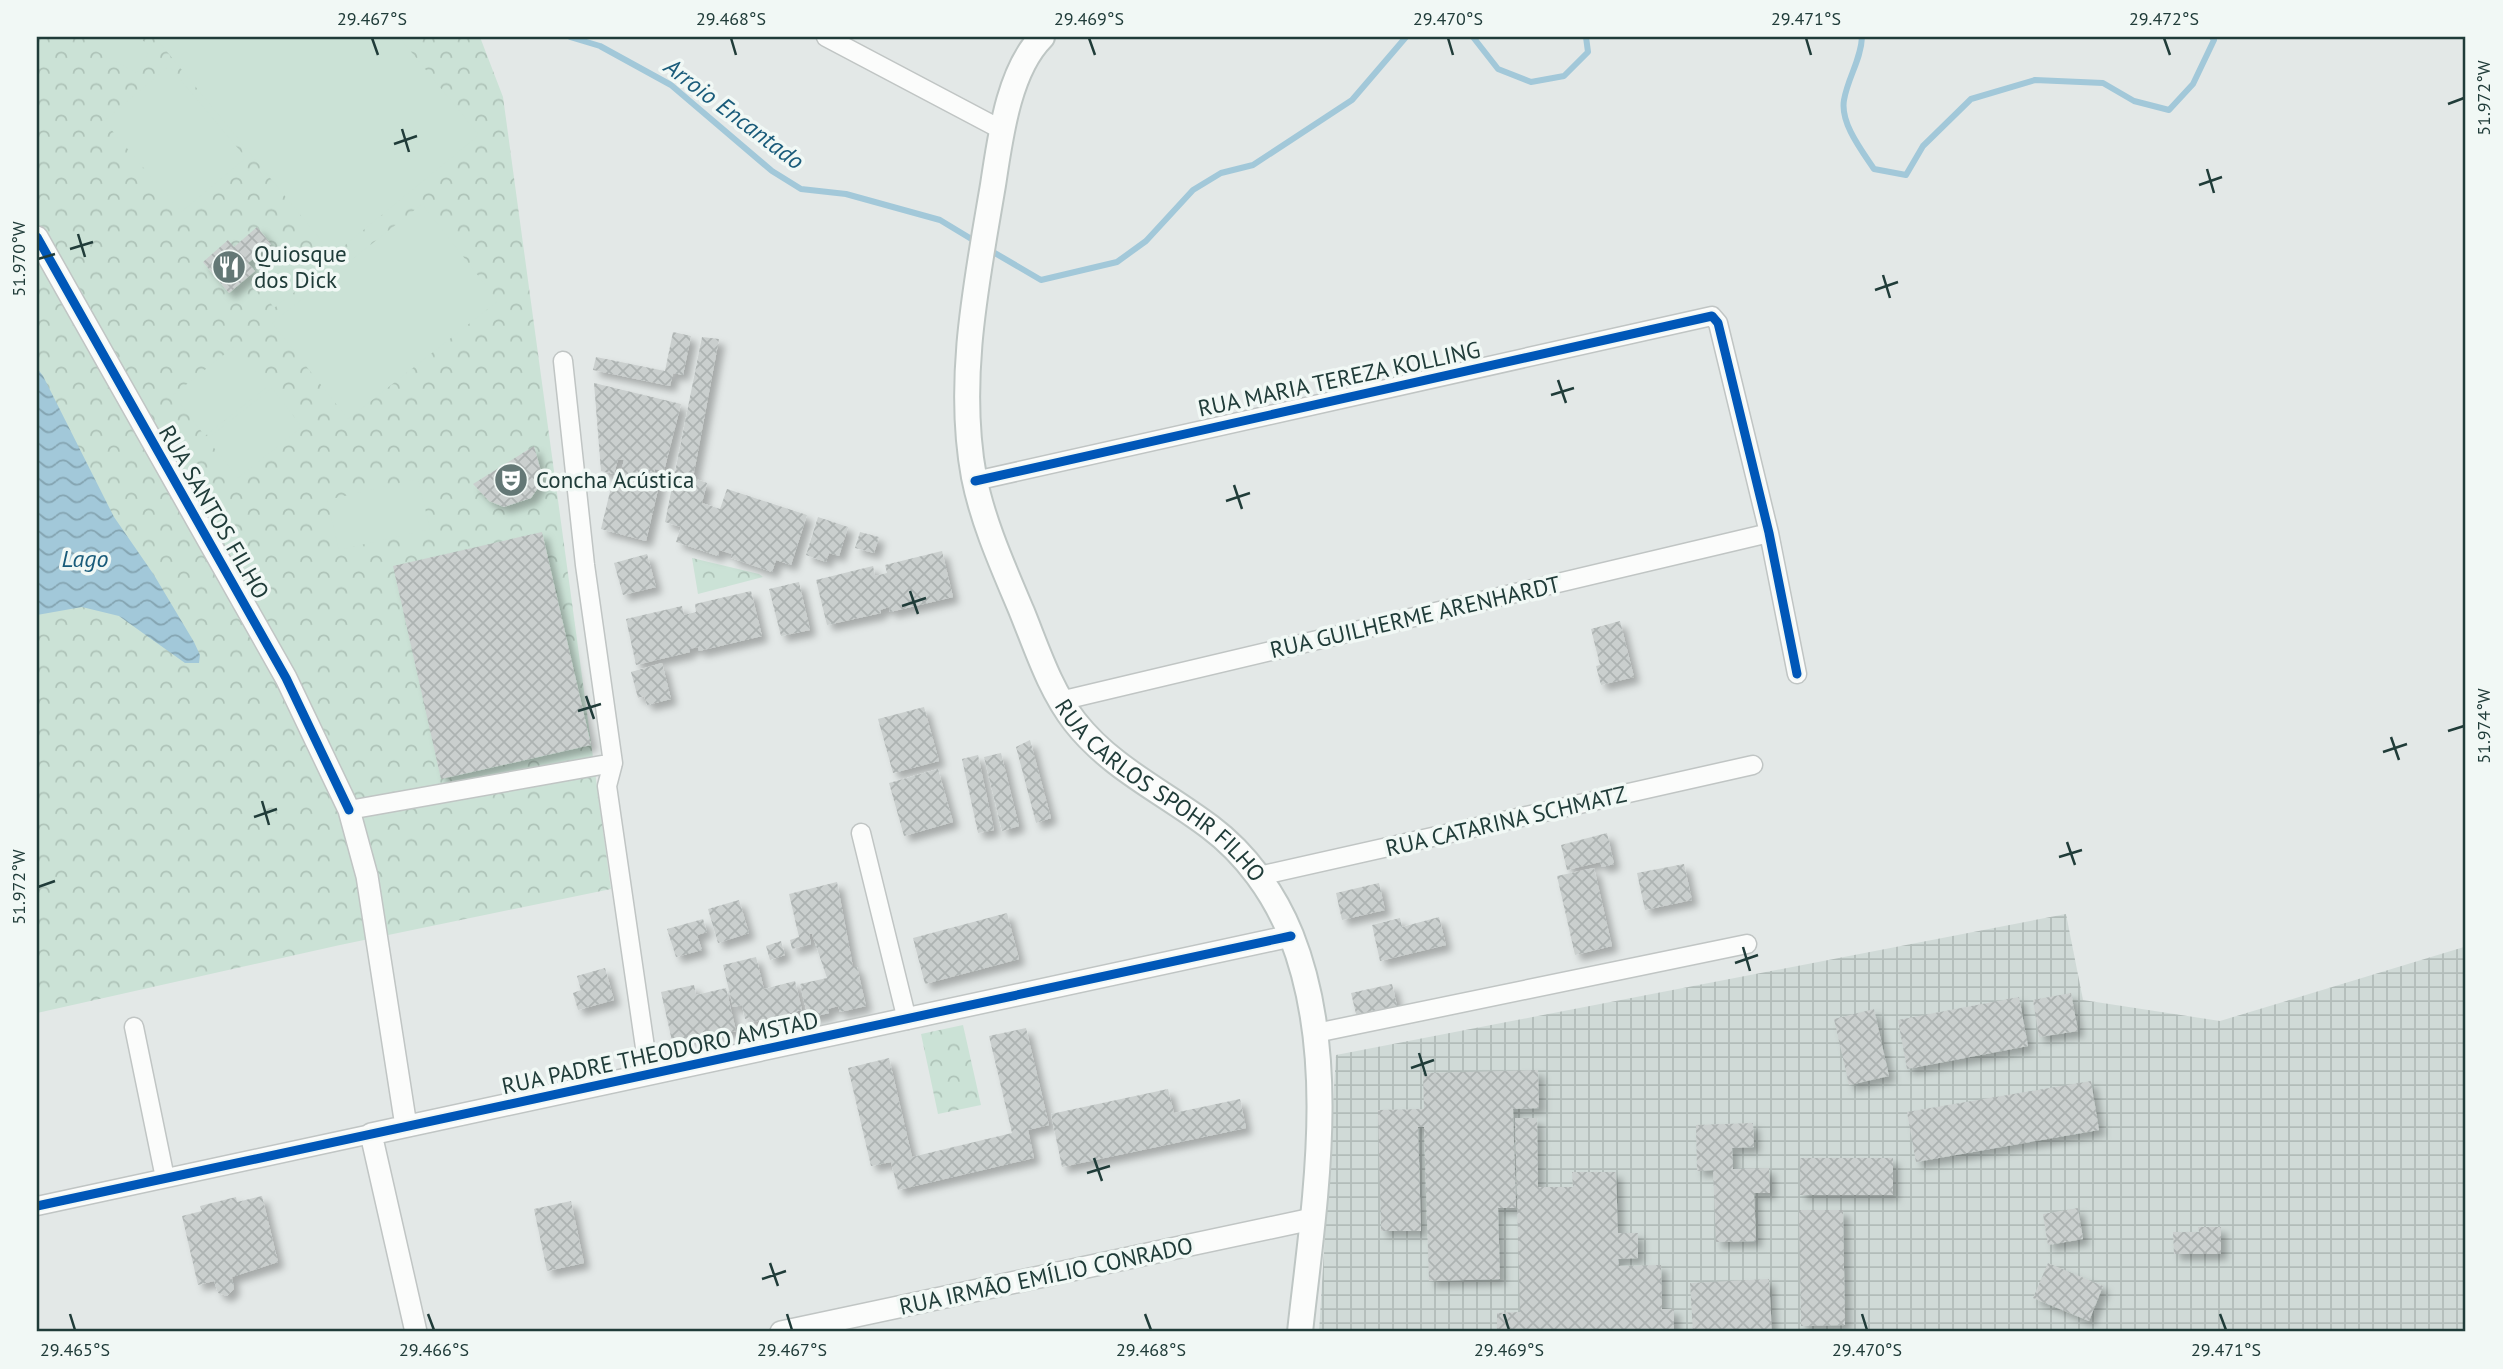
<svg xmlns="http://www.w3.org/2000/svg" width="2503" height="1369" font-family="'PT Sans',sans-serif">
<style>
.industrial{fill:url(#industrial-grid)}
.park{fill:url(#park-crowns)}
.garden{fill:#cbe2d6}
.water{fill:url(#water-waves)}
.lines{fill:none;stroke-linecap:round;stroke-linejoin:round}
.stream{stroke:#a2c8d9;stroke-width:6}
.building{fill:url(#building-cross-hatch);filter:url(#shadow)}
.minor-casing{stroke:#c0c5c4;stroke-width:21}
.tertiary-casing{stroke:#c0c5c4;stroke-width:24}
.secondary-casing{stroke:#bec6c4;stroke-width:28}
.minor{stroke:#fbfcfb;stroke-width:18}
.tertiary{stroke:#fbfcfb;stroke-width:21}
.secondary{stroke:#fbfcfb;stroke-width:24}
.cycleway-casing{stroke:#f1f8f5;stroke-width:13}
.cycleway{stroke:#0057b8;stroke-width:9}
.ticks{fill:none;stroke:#203c39;stroke-width:2.5}
.labels{text-anchor:middle;stroke-width:7;stroke-linejoin:round;paint-order:stroke}
.poi-label{font-size:23px;fill:#203c39;stroke:#f1f8f5;text-anchor:start}
.street-label{font-size:23px;fill:#203c39;stroke:#f1f8f5}
.water-label{font-size:24px;font-style:italic;fill:#195b7a;stroke:#f1f8f5}
.neatline{fill:none;stroke:#203c39;stroke-width:2.5}
.ticks-label{font-size:18px;text-anchor:middle;fill:#203c39}
</style>
<defs>
<pattern id="industrial-grid" width="8" height="8" patternUnits="userSpaceOnUse" patternTransform="scale(1.75)"><rect width="8" height="8" fill="#d0dad7"/><path d="M0 4h8M4 0v8" fill="none" stroke="#b2bcb9"/></pattern>
<pattern id="park-crowns" width="20" height="18" patternUnits="userSpaceOnUse" patternTransform="scale(1.75)"><rect width="20" height="18" fill="#cbe2d6"/><path d="M2 6a3 3 0 1 1 6 0M12 15a3 3 0 1 1 6 0" fill="none" stroke="#aec3b8"/></pattern>
<pattern id="water-waves" width="16" height="10" patternUnits="userSpaceOnUse" patternTransform="scale(1.75)"><rect width="16" height="10" fill="#a2c8d9"/><path d="M0 5q4-4 8 0t8 0" fill="none" stroke="#84a4b1"/></pattern>
<pattern id="building-cross-hatch" width="8" height="8" patternUnits="userSpaceOnUse" patternTransform="scale(1.75)"><rect width="8" height="8" fill="#cacfce"/><path d="M0 0l8 8M0 8l8-8" fill="none" stroke="#adb3b2"/></pattern>
<filter id="shadow"><feDropShadow dx="6" dy="6" stdDeviation="3.5" flood-color="#0004"/></filter>
</defs>
<rect width="100%" height="100%" fill="#e3e8e7"/>
<path class="industrial" d="M2066 914 2083 1000 2220 1021 2464 947 2466 1332H1319L1336 1055Z"/>
<path class="park" d="M37 37H480L503 97 611 889 340 945 37 1013Z
M692 558 759 574 763 577 698 594Z
M963 1025 981 1105 938 1114 921 1034Z"/>
<path class="garden" d="M103 37H136L152 46 137 73 96 51Z
M155 37H399L479 135 333 255Z
M169 66 246 158 181 212 104 121Z
M422 204 498 301 348 419 272 323Z
M294 249 315 276 274 308 255 281Z
M235 346 267 387 205 436 173 395Z
M272 388 302 427 238 478 207 439Z
M418 479 430 529 339 550 327 500Z"/>
<path class="water" d="M37 368 43 376 114 517 154 575 194 642 200 655 199 663H185L119 616 82 607 37 615Z"/>
<g class="lines">
<path class="stream" d="M570 37 600 46 671 85 772 171 801 189 846 194 940 220 978 243
M1473 37 1498 69 1531 82 1564 76 1588 52 1586 37
M1862 37C1861 60 1848 77 1844 100 1840 123 1862 151 1874 169L1906 175 1923 146 1971 99 2035 80 2103 83 2134 101 2169 110 2193 84 2214 40 2212 37
M988 249 1041 280 1117 262 1146 241 1193 190 1221 173 1253 165 1352 100 1406 37"/>
</g>
<path class="building" d="M257 227 271 244 248 263 255 271 229 293 203 262 228 240 234 247Z
M673 332 691 336 683 375 673 373 670 386 593 370 596 357 665 371Z
M702 337 719 339 693 478 707 483 702 503 720 509 727 489 807 515 791 565 776 560 772 572 731 558 732 554 719 550 718 556 676 542 681 527 665 522Z
M594 383 681 404 664 471 655 469 652 479 660 481 646 541 601 529 614 475 620 476 624 460 618 459 614 474 601 471Z
M534 446 542 475 540 485 531 498 504 507 489 501 473 484Z
M818 517 848 527 839 556 829 553 826 562 806 555Z
M542 532 591 745 441 779 393 566Z
M860 532 879 537 874 553 855 548Z
M942 551 953 597 890 612 889 607 880 610 881 613 827 625 816 580 873 566 875 576 887 573 885 565Z
M647 554 656 587 623 595 614 563Z
M799 582 810 630 781 636 769 589Z
M751 591 762 636 699 651 698 647 689 649 690 652 636 665 626 619 682 606 684 615 696 612 695 604Z
M1620 621 1634 677 1601 685 1596 666 1600 665 1591 629Z
M662 663 671 699 647 705 644 696 638 698 631 672Z
M924 707 939 761 893 773 878 719Z
M1030 740 1051 818 1036 823 1016 747Z
M1001 753 1019 826 1002 831 984 757Z
M978 755 994 830 978 833 962 759Z
M938 769 953 822 904 836 889 783Z
M1607 833 1614 864 1602 867 1600 862 1567 870 1561 845Z
M1684 864 1692 900 1645 910 1637 873Z
M1594 868 1612 946 1575 955 1557 876Z
M837 882 853 967H857L866 1006 840 1012 838 1006 828 1009 829 1013 808 1018 800 984 827 978 812 934H809L811 944 792 949 790 940 799 937 789 894Z
M1379 883 1385 910 1342 920 1336 893Z
M739 900 749 933 718 943 708 909Z
M1007 913 1019 959 925 984 913 938Z
M1439 917 1446 945 1380 961 1372 925 1400 918 1402 927Z
M703 919 707 932 697 935 702 950 676 957 667 929Z
M781 941 785 955 770 960 766 946Z
M756 957 764 989 795 981 802 1010 750 1023 749 1018 745 1019 742 1005 733 1007 723 965Z
M605 968 614 1000 578 1010 573 993 581 990 577 976Z
M1392 984 1398 1010 1357 1018 1351 993Z
M694 985 696 995 726 988 736 1031 672 1041 661 992Z
M2071 993 2078 1031 2039 1037 2033 1000Z
M2019 997 2028 1046 1907 1069 1898 1020Z
M1874 1009 1889 1076 1849 1085 1834 1019Z
M1026 1028 1049 1125 1028 1130 1034 1158 898 1190 891 1162 871 1166 848 1068 889 1058 912 1157 1012 1133 989 1036Z
M1538 1070 1539 1108 1513 1109 1516 1208H1498L1500 1279 1429 1281 1424 1127H1418L1421 1231H1381L1378 1110 1424 1109 1423 1073Z
M2091 1081 2099 1130 1916 1162 1907 1112Z
M1168 1089 1174 1113 1240 1099 1246 1128 1062 1167 1051 1114Z
M1515 1118H1537L1538 1187H1573L1572 1172H1616L1618 1233H1638V1258L1618 1259 1619 1266 1661 1265 1662 1309H1674V1332H1497V1313L1520 1312Z
M1753 1123 1754 1147 1732 1148 1733 1169 1769 1168 1770 1193H1754L1756 1241 1716 1242 1713 1170 1697 1171 1696 1125Z
M1800 1158H1893V1195H1800Z
M262 1196 278 1262 232 1277 234 1289 227 1296 218 1293 214 1281 198 1285 182 1216 202 1211 200 1206 236 1197 237 1202Z
M571 1201 584 1263 547 1271 534 1209Z
M2078 1208 2083 1239 2048 1245 2043 1214Z
M1799 1210H1843L1845 1325 1801 1326Z
M2198 1227H2221V1254H2174L2173 1232H2199Z
M2048 1263 2103 1286 2089 1321 2033 1298Z
M1769 1279 1772 1332H1693L1690 1283Z"/>
<g class="lines">
<g class="minor-casing">
<path id="minor" d="M826 37 1002 130
M563 361 585 565 613 763 607 786 649 1075
M975 481 1712 316 1718 323 1769 533 1797 674
M1060 701 1769 533
M349 810 613 763
M861 833 907 1020
M1259 876 1753 765
M134 1027 165 1178
M1316 1033 1747 944
M37 1206 371 1134"/>
</g>
<g class="tertiary-casing">
<path id="tertiary" d="M37 237 286 678 349 810 367 876 406 1126
M416 1332 371 1134 1291 936
M781 1332 1312 1219"/>
</g>
<g class="secondary-casing">
<g id="secondary">
<path id="s1" d="M1042 37C1008 71 1000 140 993 185 977 280 956 380 974 477 983 523 1004 569 1022 612 1037 649 1050 690 1075 722 1111 768 1164 792 1210 827 1246 854 1274 893 1291 935 1340 1058 1314 1204 1300 1332"/>
</g>
</g>
<use href="#minor" class="minor"/>
<use href="#tertiary" class="tertiary"/>
<use href="#secondary" class="secondary"/>
<g class="cycleway-casing">
<path id="cycleway" d="M37 237 286 678 349 810
M975 481 1712 316 1718 323 1769 533 1797 674
M37 1206 1291 936"/>
</g>
<use href="#cycleway" class="cycleway"/>
</g>
<path class="ticks" d="M372 38 378 55M731 38 736 55M1089 38 1095 55M1448 38 1453 55M1806 38 1811 55M2164 38 2170 55M2448 104 2464 98M402 129 409 152M394 144 417 136M2207 169 2214 193M2199 185 2222 177M78 234 85 257M70 249 93 242M38 259 55 254M1883 275 1890 298M1875 290 1898 282M1558 380 1566 403M1551 395 1574 388M1234 485 1242 509M1226 501 1250 493M910 591 918 614M902 606 926 598M586 696 594 719M578 711 601 704M2448 731 2464 726M2391 737 2399 760M2383 752 2407 744M262 801 269 825M254 817 277 809M2067 842 2075 865M2059 857 2082 850M38 887 55 881M1743 947 1750 971M1735 963 1758 955M1419 1053 1426 1076M1411 1068 1434 1060M1094 1158 1102 1181M1087 1173 1110 1166M770 1263 778 1286M762 1279 786 1271M70 1314 75 1330M428 1314 434 1330M787 1314 792 1330M1145 1314 1151 1330M1504 1314 1509 1330M1862 1314 1867 1330M2220 1314 2226 1330"/>
<defs>
<g id="restaurant-disc" transform="scale(1.75)"><circle r="9.5" fill="#647876" stroke="#f1f8f5"/><path d="M-5-6h1v4h1v-4h1v4h1v-4h1v5L-1.5 .5V6h-2V.5L-5-1ZM5-6V6H3V1.5H1.5Q1.5-4 5-6Z" fill="#fff"/></g>
<g id="theatre-disc" transform="scale(1.75)"><circle r="9.5" fill="#647876" stroke="#f1f8f5"/><path d="M-5-5.5Q0-4 5-5.5V0Q5 5 0 6Q-5 5-5 0ZM-3.3-2.5H-1v1.5H-3.3ZM1-2.5H3.3v1.5H1ZM-2.8 1Q0 5.5 2.8 1Z" fill="#fff"/></g>
</defs>
<g fill-rule="evenodd">
<use href="#restaurant-disc" x="229" y="267"/>
<use href="#theatre-disc" x="511" y="480"/>
</g>
<g class="labels">
<g class="poi-label">
<text x="254" y="262">Quiosque<tspan x="254" dy="26">dos Dick</tspan></text>
<text x="536" y="488">Concha Acústica</text>
</g>
<g class="street-label">
<text transform="translate(1339 379) rotate(-12)" y="8">RUA MARIA TEREZA KOLLING</text>
<text transform="translate(214 512) rotate(60)" y="8">RUA SANTOS FILHO</text>
<text transform="translate(1415 617) rotate(-13)" y="8">RUA GUILHERME ARENHARDT</text>
<text dy="8" stroke="none"><textPath href="#s1" startOffset="828">RUA CARLOS SPOHR FILHO</textPath></text>
<text transform="translate(1506 821) rotate(-13)" y="8">RUA CATARINA SCHMATZ</text>
<text transform="translate(660 1053) rotate(-12)" y="8">RUA PADRE THEODORO AMSTAD</text>
<text transform="translate(1046 1276) rotate(-12)" y="8">RUA IRMÃO EMÍLIO CONRADO</text>
</g>
<g class="water-label">
<text transform="translate(734 114) rotate(37)" y="8">Arroio Encantado</text>
<text x="85" y="567">Lago</text>
</g>
</g>
<rect width="2503" height="1369" fill="none" stroke="#f1f8f5" stroke-width="77"/>
<rect x="38" y="38" width="2426" height="1292" class="neatline"/>
<g class="ticks-label">
<text x="372" y="25">29.467°S</text>
<text x="731" y="25">29.468°S</text>
<text x="1089" y="25">29.469°S</text>
<text x="1448" y="25">29.470°S</text>
<text x="1806" y="25">29.471°S</text>
<text x="2164" y="25">29.472°S</text>
<text transform="translate(2484 98) rotate(-90)" y="6">51.972°W</text>
<text transform="translate(19 259) rotate(-90)" y="6">51.970°W</text>
<text transform="translate(2484 726) rotate(-90)" y="6">51.974°W</text>
<text transform="translate(19 887) rotate(-90)" y="6">51.972°W</text>
<text x="75" y="1356">29.465°S</text>
<text x="434" y="1356">29.466°S</text>
<text x="792" y="1356">29.467°S</text>
<text x="1151" y="1356">29.468°S</text>
<text x="1509" y="1356">29.469°S</text>
<text x="1867" y="1356">29.470°S</text>
<text x="2226" y="1356">29.471°S</text>
</g>
</svg>
